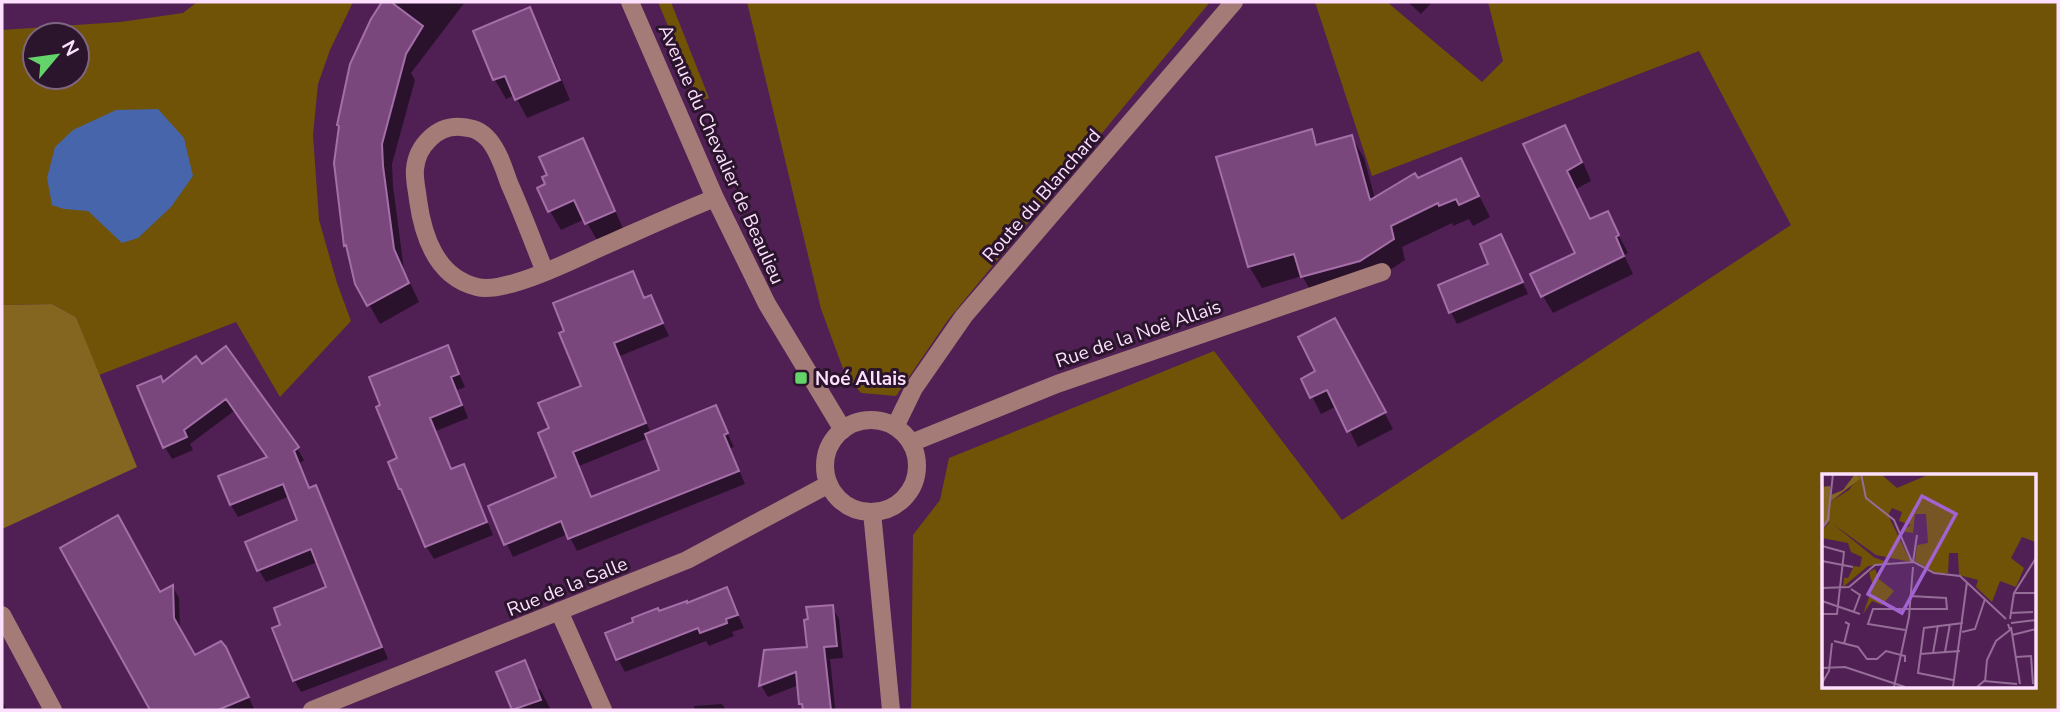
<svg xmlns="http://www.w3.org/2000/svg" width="2060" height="712" font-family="'Nunito Sans',sans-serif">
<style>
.green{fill:#705306;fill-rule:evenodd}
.forest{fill:#846620}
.water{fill:#4665ab}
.shadow{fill:#0007;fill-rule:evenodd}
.building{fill:#7a477d;stroke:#a46fa8;stroke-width:2}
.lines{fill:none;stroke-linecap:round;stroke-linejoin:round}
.minor{stroke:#a57b77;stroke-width:18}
.poi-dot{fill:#62d469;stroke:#2a152c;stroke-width:2.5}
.labels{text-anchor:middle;stroke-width:6;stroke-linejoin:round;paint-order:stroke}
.street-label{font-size:19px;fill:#fde0fe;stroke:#2a152c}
.poi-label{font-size:19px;font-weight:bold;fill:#fde0fe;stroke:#2a152c;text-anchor:start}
.inset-road{fill:none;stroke:#956d98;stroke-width:2}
.view{fill:#a262d2;fill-opacity:0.15;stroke:#a262d2;stroke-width:3.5}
.inset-edge{fill:none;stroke:#fde0fe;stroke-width:3.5}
</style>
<rect width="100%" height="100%" fill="#502054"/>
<path class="green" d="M197 2H353L330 50 318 84 313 135 319 220 337 283 351 321 280 397 236 322 99 375 76 317 52 304 2 305V30L120 22 183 13ZM35 35H77V77H35Z
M658 2H671L709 98 699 101Z
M747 2H1210L948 320 896 396 861 393 845 374 821 309Z
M1315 2H1387L1482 82 1503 61 1488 2H2058V710H911L913 535 940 500 949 458 1214 351 1342 520 1791 225 1699 51 1372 176ZM1824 476H2034V686H1824Z"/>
<path class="forest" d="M52 304 76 317 137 467 2 529V305Z"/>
<path class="water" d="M158 109 184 138 193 176 171 207 138 238 122 243 88 211 64 209 52 205 47 178 55 147 73 130 116 110Z"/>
<path class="shadow" d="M384 2H465L411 73 415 80 392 164 393 186 404 270 419 302 380 324 357 283 346 245 336 164 372 19Z
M1408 2H1432L1421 14Z
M529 9 540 28 570 100 527 118 515 95 506 99 495 80 475 32Z
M1565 127 1575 144 1591 181 1576 189 1591 220 1607 213 1628 253 1624 255 1633 274 1553 313 1543 296 1578 254 1526 145Z
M1311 131 1319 146 1352 137 1364 158 1375 199 1461 160 1490 217 1473 226 1469 219 1453 226 1452 223 1402 247 1405 260 1372 282 1315 298 1302 276 1262 288 1249 266Z
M582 140 593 159 624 231 598 242 585 219 561 230 550 211 548 185 550 176Z
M1507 248 1528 294 1457 324 1451 312Z
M632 273 645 299 650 297 669 336 620 356 651 434 715 407 734 447 730 448 745 484 577 551 568 534 513 557 490 507 558 478 551 429 583 387 566 331ZM648 438 661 471 592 499 579 466Z
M1344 337 1393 429 1358 447 1337 406 1321 414 1303 379 1318 371Z
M447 347 465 387 457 390 468 418 436 431 452 470 463 466 470 479 493 535 434 559 426 546 399 459Z
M196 359 297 448 304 460 299 464 310 489 315 487 322 499 388 659 301 692 294 680 283 626 328 588 318 562 266 582 259 570 300 521 290 496 238 517 231 505 268 458 234 411 190 444 193 450 172 459 165 447 163 384Z
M63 549 159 594 173 587 179 598 180 631 195 657 232 660 254 709 152 710Z
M726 589 744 628 732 632 734 636 709 646 706 641 625 672 618 659 687 605Z
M832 607 839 619 843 658 830 659 835 707 837 710H804L800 703 799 685 768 697 761 685 765 652 809 649Z
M524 662 537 690 540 689 551 710H514L499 673Z
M2 701 7 710H2Z
M722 704 726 710H695L694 706Z"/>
<path class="building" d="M382 2H391L423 26 406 54 382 144 383 166 394 249 409 283 367 306 355 284 346 245 344 246 334 163 339 126 337 125 350 64 371 19Z
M530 7 560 80 515 100 505 76 493 80 473 31Z
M1565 125 1582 162 1567 171 1590 219 1608 211 1619 235 1616 237 1624 256 1541 297 1530 274 1575 253 1523 144Z
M1312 129 1316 145 1352 135 1370 200 1415 173 1418 178 1461 158 1479 196 1459 205 1456 199 1439 206 1438 203 1391 226 1394 239 1360 261 1301 277 1294 254 1248 267 1216 157Z
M583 138 615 211 585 224 574 200 548 212 537 188 545 184 542 177 547 175 539 157Z
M1501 234 1523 282 1449 313 1438 285 1488 264 1480 244Z
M633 271 644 298 651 295 663 323 614 343 646 423 573 452 591 497 659 470 645 434 716 405 728 433 724 435 739 471 568 539 561 521 504 545 488 506 556 477 538 433 549 428 538 403 581 386 559 333 564 331 553 303Z
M1335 318 1386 412 1347 432 1327 390 1310 398 1301 379 1315 371 1298 337Z
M448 345 459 374 451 377 462 405 430 418 451 469 464 464 487 522 425 547 401 489H399L388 462 397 458 376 407 380 405 369 377Z
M226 346 299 447 294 451 309 488 316 485 382 647 293 681 272 628 280 625 274 608 326 587 311 549 257 571 245 542 297 520 283 484 230 505 218 476 267 457 226 399 184 430 187 437 163 448 137 386 161 376 163 382 196 356 202 364Z
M118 515 160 592 173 585 174 618 195 655 221 641 226 647 249 697 218 710H150L60 548Z
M727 587 738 615 726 619 727 623 700 633 698 628 616 660 605 633 633 622 632 618 658 608 659 611 687 601V603Z
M833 605 837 646 824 647 831 710H803L802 704H799L796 672 759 686 764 650 807 647 804 620 808 619 806 607Z
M525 660 541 700 512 710 496 672Z"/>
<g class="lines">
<path class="minor" d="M630 2 715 198 767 304 843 430
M545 272C533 242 522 212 509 183 504 169 499 152 489 140 480 130 473 128 461 127 437 125 417 146 415 169 414 179 417 190 418 200 423 236 436 277 477 287 504 294 571 261 597 249 636 232 675 214 715 198
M825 466a46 46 0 1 1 92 0a46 46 0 1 1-92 0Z
M895 427 914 388 964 316 1234 2
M911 443 1057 384 1382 272
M872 512 891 710
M559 611 603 710
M2 615 53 710
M312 710 687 560 829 484"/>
</g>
<rect class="poi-dot" x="794" y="371" width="14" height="14" rx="3.5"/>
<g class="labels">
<g class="street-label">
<text transform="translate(722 154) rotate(66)" y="7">Avenue du Chevalier de Beaulieu</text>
<text transform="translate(1041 195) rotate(-49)" y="7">Route du Blanchard</text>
<text transform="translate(1138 333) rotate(-19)" y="7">Rue de la Noë Allais</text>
<text transform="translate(567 586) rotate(-22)" y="7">Rue de la Salle</text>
</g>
<g class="poi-label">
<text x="815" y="385">Noé Allais</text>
</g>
</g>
<g transform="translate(1822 474)">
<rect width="214" height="214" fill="#502054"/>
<path d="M38 0H59L75 14 108 0H213V68L200 63 189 84 202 94 194 113 178 107 170 128 154 113 156 106 137 101 136 79H127L126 99 116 100 93 87 95 71 106 69 104 40H93L91 59 79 57 89 51 77 47 80 38 70 34 66 41 89 88 54 81 11 50 53 84 69 89 46 92 21 113 22 104H26L32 92 38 93 40 83 29 78 26 69 0 64V56L8 48V28L27 16ZM53 95 57 105 72 117 60 131 50 127 41 140 51 112 47 98Z" fill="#705306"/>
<path d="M33 0 39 4 8 28V47L0 55V13L8 12 9 21 21 16Z" fill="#846620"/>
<path class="inset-road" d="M39 0 44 24 72 46 90 88M0 55 6 45 11 0M0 72 22 78 15 140H0M0 87 31 93M91 88 95 61M0 114 27 113 53 91 92 88 112 99 138 102 184 145M29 115 38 121 32 137M192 119H214M0 127 38 140M188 139 211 138M188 145 192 119 214 84M189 149 214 146M189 153 198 210M83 156 46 150 51 135H125L124 124 88 122M140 158 153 155 163 125M190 161 214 155M12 167 36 173 45 185H55L64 177 83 182V188M22 170 27 150 23 148M123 178 128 150M111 179 116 151M98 180 138 177M194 183 209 182 211 210M0 194 23 193 83 213M131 206 96 199 102 154 141 149M163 208 165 186 174 167 188 156 186 150M0 209 7 197 10 169M72 213 87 143 91 93M131 213 145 108M155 213 162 207 195 210"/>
<path class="view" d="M100 22 134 40 80 139 46 120Z"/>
<rect width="214" height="214" class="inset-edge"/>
</g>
<rect width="2060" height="712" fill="none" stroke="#fde0fe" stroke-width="7"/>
<g transform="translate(56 56) rotate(61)"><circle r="33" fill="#2a152c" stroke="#7e6680" stroke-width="2"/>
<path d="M0-5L12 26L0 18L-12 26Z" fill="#62d469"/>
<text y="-10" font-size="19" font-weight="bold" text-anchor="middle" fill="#fde0fe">N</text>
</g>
</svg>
